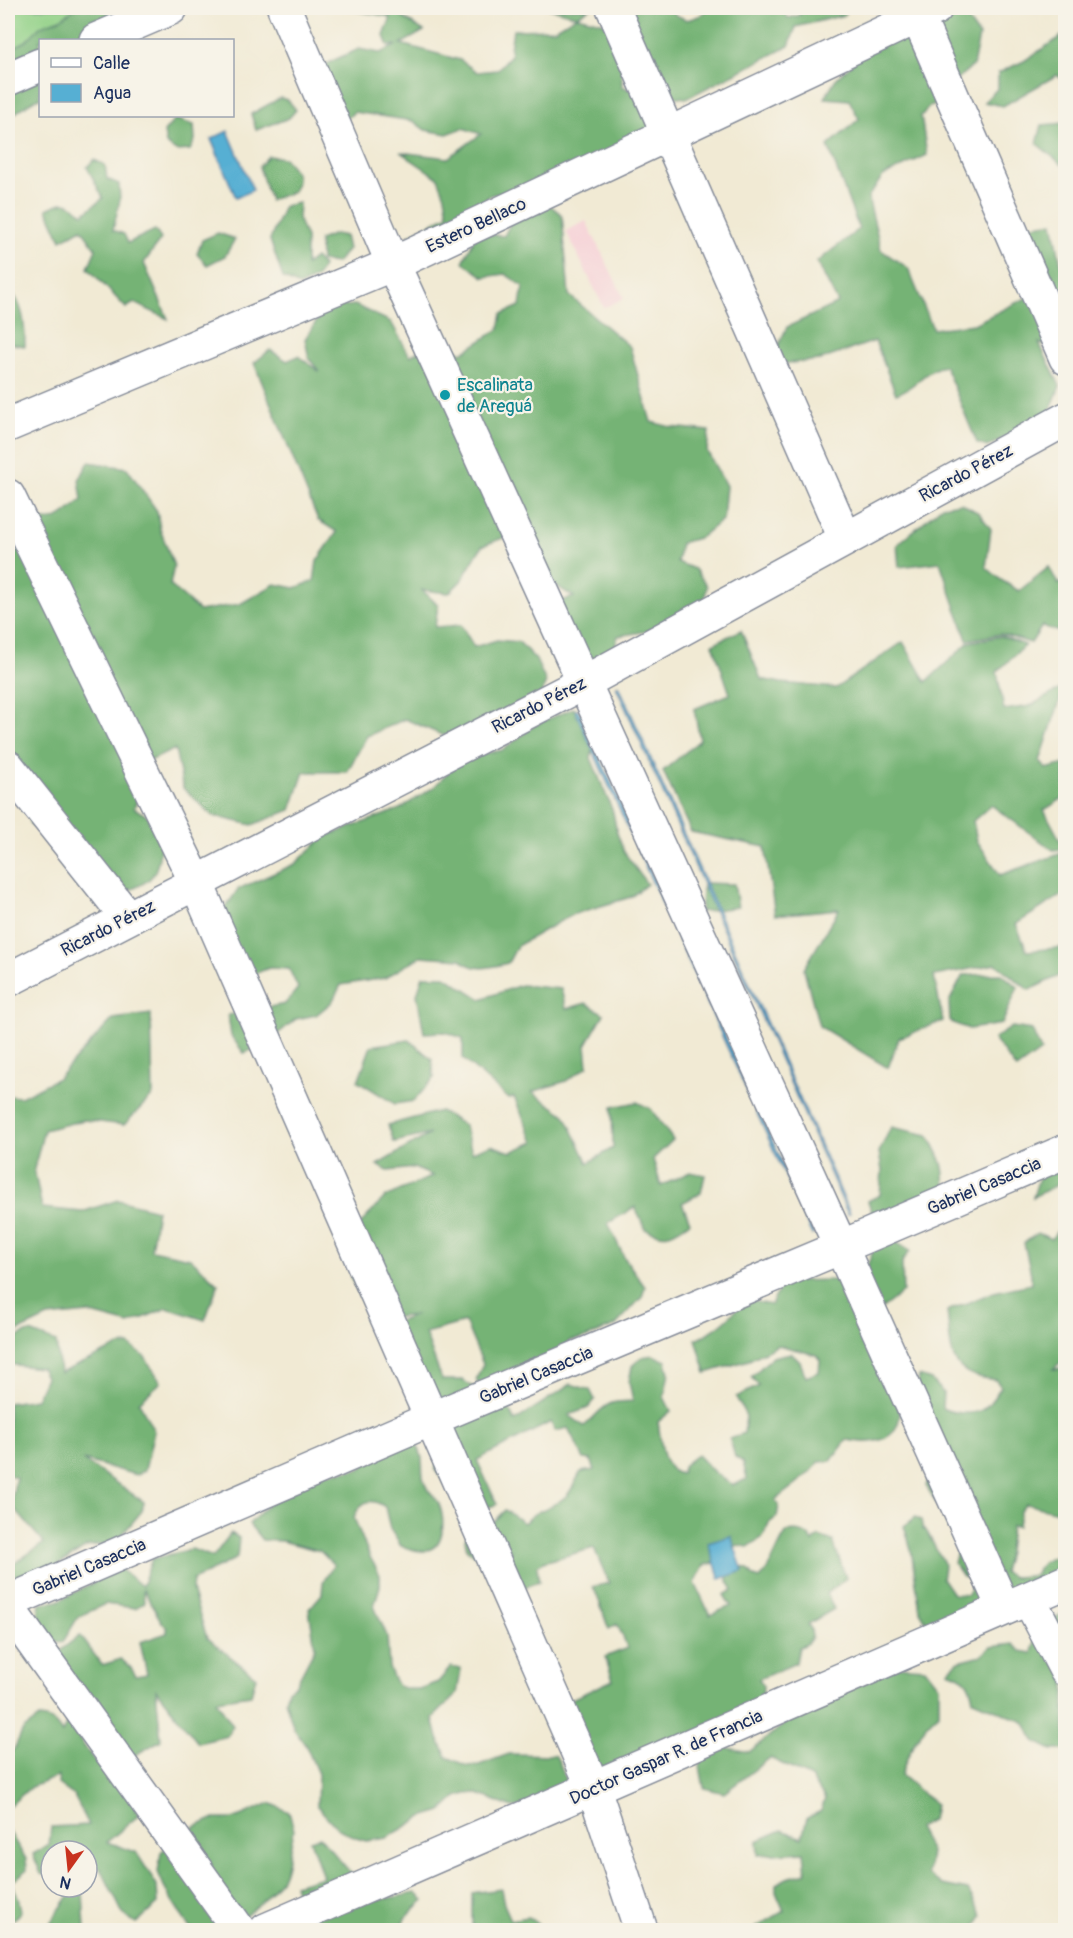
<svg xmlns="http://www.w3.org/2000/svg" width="1073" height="1938" font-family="Pangolin,sans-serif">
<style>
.built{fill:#f6cfd6}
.green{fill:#92d187;stroke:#568072;stroke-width:1.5}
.forest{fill:#75b374;stroke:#487169;stroke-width:1.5}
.water{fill:#56afd3;stroke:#386f98;stroke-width:1.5}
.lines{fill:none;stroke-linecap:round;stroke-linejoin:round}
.minor-casing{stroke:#868c99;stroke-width:36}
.minor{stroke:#fff;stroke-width:33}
.culture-dot{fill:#0f9aa8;stroke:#f7f3e8;stroke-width:2}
.labels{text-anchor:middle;stroke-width:4.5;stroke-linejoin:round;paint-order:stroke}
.street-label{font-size:18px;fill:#1b2f5e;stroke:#f7f3e8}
.culture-label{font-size:18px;fill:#0d838f;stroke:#f7f3e8;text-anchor:start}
</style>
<rect width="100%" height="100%" fill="#f7f3e8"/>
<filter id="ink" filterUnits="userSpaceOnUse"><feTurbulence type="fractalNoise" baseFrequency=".0167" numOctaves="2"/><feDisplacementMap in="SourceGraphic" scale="12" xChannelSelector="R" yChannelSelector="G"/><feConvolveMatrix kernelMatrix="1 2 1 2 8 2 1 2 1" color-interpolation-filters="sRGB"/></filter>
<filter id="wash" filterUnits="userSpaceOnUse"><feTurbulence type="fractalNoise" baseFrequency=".008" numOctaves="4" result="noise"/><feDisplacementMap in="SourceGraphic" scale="24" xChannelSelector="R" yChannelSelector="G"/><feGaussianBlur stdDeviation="1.35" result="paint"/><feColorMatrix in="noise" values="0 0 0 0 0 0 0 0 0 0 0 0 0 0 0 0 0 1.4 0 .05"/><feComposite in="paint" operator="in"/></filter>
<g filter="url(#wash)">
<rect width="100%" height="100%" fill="#f1ead4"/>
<path class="built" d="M586 221 624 298 604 308 566 231Z"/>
<path class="green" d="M8 8H146L40 40 8 66Z"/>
<path class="forest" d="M76 8H125L127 20 90 32 74 40H40V98C28 101 20 112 8 117V51L26 41 41 26 60 19Z
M340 8H400L402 17 424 31 401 44 460 60 477 72 497 70 511 55 510 49 513 30 555 29 576 16 548 8H590L577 16 613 25 621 44 622 86 641 95 661 134 551 182 491 195 459 220 423 238 408 236 448 215 445 196 438 178 400 152 448 158 481 134 463 128 447 134 425 130 413 121 354 112 340 125 317 70 334 60 359 49 380 53 397 45 388 46 384 36 391 17Z
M621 8H670L676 15 687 20 699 16 710 8H783L788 18 800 15 798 8H849L844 15 796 27 789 46 687 98 677 97 658 89Z
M950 16H965L979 36 973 66 954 81 949 99 930 106 921 116 927 155 883 176 868 197 881 250 908 268 933 329 974 324 1028 297 1023 227 1053 222 1065 286 1066 352 1039 343 1060 386 1049 414 987 447 977 443 945 366C925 368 915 389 896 394L875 341 820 360 781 364 777 348 787 327 838 303 817 262 859 229 828 146 859 119 849 100 825 98 835 80 863 53Z
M1065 34V82L1057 75 1003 106 984 102 998 88V73L1024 61Z
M280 98 288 100 296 110 289 118 256 130 251 114Z
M175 119 194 125 195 140 190 150 176 151 166 144 164 132Z
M1065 123H1066L1065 167 1037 144 1042 125Z
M268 156 284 158C295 171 302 175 293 192L270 200 259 167Z
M94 160 105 165 107 179 119 184 120 200 113 230 124 234 128 243 155 230 161 239 144 263 168 319 134 303 126 308 88 268 96 249 82 229 61 240 47 209C66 200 67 200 83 214L103 198 87 167Z
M546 202 562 215 569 295 630 347 651 422 671 427 709 431 707 451 726 486 723 519 701 537 681 543 677 562 695 569 707 586 702 613 661 629 618 636 613 653 589 665 552 604 574 597 533 571 521 531 482 546 461 581 449 593 422 590 438 605 435 627 461 625 474 647 497 640 519 642 536 660 546 682 533 714 485 738 442 735 405 719 367 736 347 772H304L291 810 252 825 213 816 183 788 175 749 137 767 142 789 134 808 149 817 163 834C156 871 161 880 121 893L48 841 29 822 30 807 8 791V482L22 513C54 527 57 520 82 500L79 480 89 462 127 468 157 511 160 529 174 566 170 585 199 611 240 604 275 584 295 588 314 581 317 561 337 532 318 520 254 363 270 350 287 361 298 356 320 372 309 359 305 339 325 308 355 305 391 322 410 356 437 340 462 353 499 329 502 314 520 306 523 286 505 274 484 277 463 262 477 233 504 236 513 218Z
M299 203 298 218 306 238V265L315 258 323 266 317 277 299 286 283 278 270 240 284 206Z
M218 233 235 239 225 256 207 265 197 254 202 240Z
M335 234 345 236 348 249 337 263 321 261 319 240Z
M8 288C24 304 25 324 25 346L8 343Z
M961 503 979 513 991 529 986 567 1001 580 1019 591 1049 567 1058 584 1065 582V634L1042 626 1031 643 1001 634 967 640 940 562 899 567 897 545 942 506Z
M741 630 761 679 781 683 836 688 903 642 926 682 969 642 1001 636 1025 645 997 672 1004 710 1030 706 1060 689 1062 694 1040 761 1046 769 1065 764V797L1044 810 1065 849 1053 850 991 805 973 821 977 841 1000 875 1065 852V893L1016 924 1027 951 1065 947V973L1029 990 996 964 934 976 943 1021 899 1038 888 1068 819 1026 804 969 839 909 775 915 765 847 691 832 663 771 700 740 694 709 730 694 713 644Z
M573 708 590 719 595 738 591 758 613 812 617 833 624 852 647 884 631 897 571 915 517 946 508 963C492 967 473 973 461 959L421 956 385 978 341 985 332 1002 316 1015 296 1019 264 1045 244 1053 231 1036 228 1015 285 1004 298 988 289 969 269 968 229 984 216 922 238 889 295 864 324 837 400 809 434 787 463 757 503 750 535 725Z
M703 883 734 884 738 907 700 912Z
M1002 974 1018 987 1002 1024 969 1029 950 1022 949 1002 963 975Z
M423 976H445L481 999 521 985 561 989 566 1009 586 1003 604 1014 586 1045 588 1066 566 1081 532 1092 565 1115 588 1163 613 1148 612 1107 637 1102 651 1109 673 1140 653 1159 661 1186 690 1172 705 1175 701 1193 682 1203 690 1222C671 1235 667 1239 645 1229L635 1207 608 1223 624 1257 645 1287 642 1297 615 1326 585 1338 569 1341 559 1364 484 1394 476 1380 483 1364 465 1322 425 1333 442 1380H462L478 1390 422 1407 394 1323 416 1315 369 1320 365 1306 351 1278 364 1259 355 1230 385 1197 433 1176 414 1168 388 1171 377 1165 430 1134 394 1142 388 1125 440 1111 464 1125 472 1152 491 1145 511 1152 534 1142 514 1097 509 1099 463 1059V1038L445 1032 424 1033 417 994Z
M151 1014 153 1095 124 1125 84 1120 44 1130 34 1169 42 1208 82 1212 118 1200 157 1210 151 1250 190 1258 218 1284 205 1320 167 1308 129 1324 88 1313 48 1317 8 1336V1096L21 1097 58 1078 113 1019Z
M1012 1027 1032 1030 1041 1051 1016 1069 994 1039Z
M409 1040 432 1059 434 1078 414 1101 395 1104 358 1081 371 1046Z
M891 1127 928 1135C944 1162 945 1167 945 1198L894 1241 910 1251 902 1262 903 1292 880 1310 900 1414C897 1443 871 1445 847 1440L831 1461 819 1462C815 1471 784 1493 775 1500L779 1505 777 1517 769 1523 763 1537 748 1547 737 1545 726 1561 704 1565 695 1583 710 1615 731 1606 724 1595 733 1590 728 1581 729 1569 737 1565 748 1569 754 1577 760 1579C773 1566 776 1547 787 1532 798 1530 807 1531 813 1542L819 1536 833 1541 846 1578 827 1594 834 1609 808 1624 811 1629 812 1638 805 1645 799 1647 796 1663 759 1679 763 1686 761 1713 584 1774 565 1702 613 1680 605 1657 628 1648 617 1624 609 1629C603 1615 600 1600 593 1587L609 1583 594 1548 543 1562 537 1566 539 1581 514 1592 490 1570 511 1550 502 1547 475 1555 467 1550 465 1539 472 1527 489 1526 505 1510 524 1523C536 1508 552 1509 565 1497 571 1493 576 1479 581 1472L595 1470 591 1460 584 1459 568 1428 555 1431 551 1422 477 1460 497 1504 470 1514 435 1470 451 1424 502 1397 515 1421 571 1384 590 1390 595 1400 588 1408 569 1415 584 1426C594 1419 600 1407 612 1403 618 1401 627 1402 633 1401L629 1382 632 1366 642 1357 653 1355 666 1361 669 1373 664 1397 671 1411 658 1422C661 1438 661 1472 681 1474L684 1465 697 1455 716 1474 733 1485 747 1479 743 1462 735 1457 730 1439 744 1433 746 1416 736 1397 759 1386 751 1377 772 1357 791 1353 800 1362 806 1377 819 1372 820 1360 816 1355 778 1345 749 1360 706 1373 696 1339C716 1331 732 1316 745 1299L771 1305 784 1281 835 1280 863 1276 872 1254 878 1231 868 1201 880 1195 882 1171 879 1152Z
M1044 1161H1065V1181L1033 1197Z
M1059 1229 1066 1233 1065 1259 1057 1274 1065 1283 1066 1358 1053 1369 1065 1368V1527L1058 1530V1512L1026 1504 1020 1511 1018 1526H1011L1008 1552 1003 1572 1013 1577 1033 1576 1043 1562 1058 1555 1065 1575 938 1641 920 1611 911 1549 904 1526 916 1517 921 1520 923 1530 925 1529C930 1536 933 1544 937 1551 945 1563 945 1563 942 1578L953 1594 968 1595 975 1579 963 1576 954 1563 962 1531 942 1512 926 1486 935 1462 916 1386 919 1376 931 1380 943 1393 942 1408C951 1413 973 1416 983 1409 990 1405 996 1394 1001 1387L996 1380C946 1375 952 1353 947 1311L994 1292 1031 1284V1274L1024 1243 1038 1233 1051 1239Z
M30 1332 56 1342 60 1373 119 1346 129 1345 145 1357 161 1382 139 1402 154 1431 145 1470 136 1475 83 1460 144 1502 142 1511 116 1542 86 1547 35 1580 8 1574V1570L12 1565 44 1543 11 1505 16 1477 8 1475V1403L36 1399 46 1377 41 1368 8 1364V1347L21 1335Z
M406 1442 416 1444C427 1459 419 1471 425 1484 428 1492 436 1496 439 1504 445 1519 446 1548 424 1551 417 1552 408 1548 401 1546L390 1529 385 1507C370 1497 360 1501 354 1518L370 1557 380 1575V1586L374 1606 387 1636 389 1667 393 1677 398 1686 407 1689H419L438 1682 451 1667 461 1669 457 1694 433 1718 438 1738 447 1757 467 1766 479 1765 509 1754 555 1755C563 1766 565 1781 569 1794L512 1808 476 1793 466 1794 457 1797 442 1811 422 1817 387 1838 366 1841 356 1838 337 1828 317 1806 318 1774 306 1746 294 1729 285 1700 288 1690 296 1684 315 1648 309 1609 322 1594 323 1582 334 1565 320 1551 282 1541 262 1540 249 1524 296 1477 360 1469 376 1454Z
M231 1533 239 1538 237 1558 193 1580 192 1590 207 1638 256 1677 251 1695 216 1700 233 1726 227 1736 198 1743 156 1690 161 1740 130 1758 56 1654 80 1635 102 1665 121 1659 131 1668 136 1676 147 1674 140 1642 167 1633V1628L161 1621 143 1589 144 1603 135 1608 105 1604 78 1617 63 1642 43 1640 37 1623 40 1603 58 1601 120 1569 142 1586 152 1559 192 1549 213 1557Z
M1064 1612H1065V1750H1052L1036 1742 1024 1722 973 1700C970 1681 965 1677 948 1671L959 1661 982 1655 991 1647 1013 1644 1021 1651 1032 1653C1035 1630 1046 1626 1064 1612Z
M884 1665 925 1668 939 1686V1713C918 1732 910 1748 901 1775L935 1804 932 1820 918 1828 931 1852 928 1874 942 1885 968 1890 982 1916 973 1930H757L755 1928 784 1911 776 1892V1884L787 1878 806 1873 804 1852 758 1855 757 1841 782 1830 802 1838 807 1818 821 1811 825 1799 811 1778 770 1758 724 1793 704 1788 699 1761 712 1745 749 1752 782 1726 795 1703Z
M39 1718C52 1719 56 1723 62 1733L68 1722 95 1762 131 1776 139 1815 107 1842 136 1852 157 1885 158 1904 136 1923 123 1914 101 1869 87 1864V1851H51V1878L41 1874 33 1854 49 1845 51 1827 89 1825 74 1796 58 1784 59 1776 31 1787 8 1807V1754L14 1749 23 1730Z
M270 1803 289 1812 294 1830 286 1868 281 1880 261 1902 229 1930H195L189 1927 166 1891 158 1872 161 1852 193 1828 212 1819H233Z
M8 1830 26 1859 27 1870 12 1882 19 1901 21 1911 14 1919 8 1920Z
M320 1837 369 1894 379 1900 416 1893 424 1900 407 1916 403 1926 405 1930H292L302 1911 294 1885 323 1877 310 1840Z
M501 1889 504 1904 511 1920 528 1917 546 1930H472V1893Z
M73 1890 83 1891 85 1930H54L50 1923Z"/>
<path class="water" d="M228 131 253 190 236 198 211 139Z
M619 686 850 1213 848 1214 616 686Z
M578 709 814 1233 812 1235 575 711Z
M731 1536 743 1571 720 1579 708 1543Z"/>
</g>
<g filter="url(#ink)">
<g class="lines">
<g class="minor-casing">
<path id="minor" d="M284 8 393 264 841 1247 1004 1609
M613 8 845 538
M914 8 1066 358
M96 40 171 8
M8 79 40 65
M8 425 393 264 936 8
M8 496 196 882 594 1789 641 1930
M8 767 128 918
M8 980 585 682 1066 419
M1029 1599 1066 1670
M8 1602 431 1419 841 1247 1066 1151
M8 1608 239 1930
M266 1930 1066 1582"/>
</g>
<use href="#minor" class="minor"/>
</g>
</g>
<circle class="culture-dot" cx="445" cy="395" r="6"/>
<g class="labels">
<g class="street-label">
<text transform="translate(476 225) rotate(-25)" y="6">Estero Bellaco</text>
<text transform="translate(966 473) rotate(-28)" y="6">Ricardo Pérez</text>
<text transform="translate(539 705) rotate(-27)" y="6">Ricardo Pérez</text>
<text transform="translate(108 928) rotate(-27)" y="6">Ricardo Pérez</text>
<text transform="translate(984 1186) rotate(-23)" y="6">Gabriel Casaccia</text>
<text transform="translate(536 1375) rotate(-23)" y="6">Gabriel Casaccia</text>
<text transform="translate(89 1567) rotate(-23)" y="6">Gabriel Casaccia</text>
<text transform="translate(666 1757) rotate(-24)" y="6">Doctor Gaspar R. de Francia</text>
</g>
<g class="culture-label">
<text x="457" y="391">Escalinata<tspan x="457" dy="21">de Areguá</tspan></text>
</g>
</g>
<rect width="1073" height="1938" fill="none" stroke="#f7f3e8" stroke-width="30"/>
<rect x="39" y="39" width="195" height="78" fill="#f7f3e8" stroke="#9fa5b1" stroke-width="1.5"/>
<rect x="51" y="58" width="30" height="9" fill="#ffffff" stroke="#9fa5b1" stroke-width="1.5"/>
<text x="93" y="69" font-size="18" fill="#1b2f5e">Calle</text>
<rect x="51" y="84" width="30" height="18" fill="#56afd3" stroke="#9fa5b1" stroke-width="1.5"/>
<text x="93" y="99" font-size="18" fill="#1b2f5e">Agua</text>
<g transform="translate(69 1869) rotate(195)"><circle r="28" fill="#f7f3e8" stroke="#9fa5b1" stroke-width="1.5"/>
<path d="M0-4.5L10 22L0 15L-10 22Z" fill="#c8321e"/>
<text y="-9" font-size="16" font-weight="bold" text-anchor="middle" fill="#1b2f5e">N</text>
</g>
</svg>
